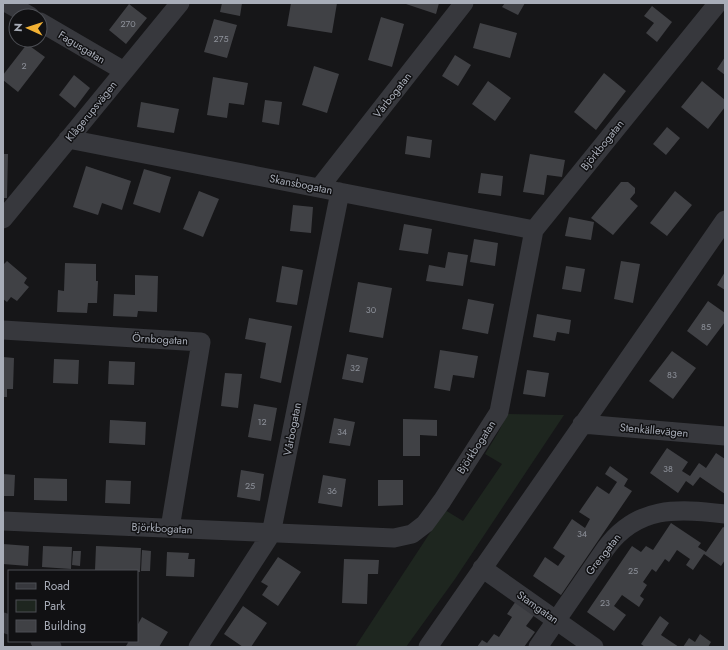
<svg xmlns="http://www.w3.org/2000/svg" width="728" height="650" font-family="Jost,sans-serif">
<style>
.green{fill:#1e261f}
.building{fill:#404145}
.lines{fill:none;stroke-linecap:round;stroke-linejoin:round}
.minor{stroke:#37383d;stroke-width:19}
.labels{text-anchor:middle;stroke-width:3;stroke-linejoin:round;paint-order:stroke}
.number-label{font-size:9px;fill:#8e929b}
.street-label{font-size:11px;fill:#a8adb8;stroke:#111113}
</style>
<rect width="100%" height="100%" fill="#161618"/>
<path class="green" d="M507 414 564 415 455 579 406 647H355L445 510 463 521 502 464 485 454 499 431Z"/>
<path class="building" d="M222 3H242L240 16 220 12Z
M291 3H337L332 33 287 26Z
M403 3H439L436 14Z
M505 3H525L518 15 502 7Z
M129 4 147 18 126 44 109 30Z
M652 6 672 22 657 42 646 33 654 23 644 16Z
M381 17 404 24 392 67 368 60Z
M214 19 237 25 227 58 204 52Z
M480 23 517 33 510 58 473 48Z
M27 44 45 57 18 92 3 80V75Z
M455 55 471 65 458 86 442 76Z
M725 57V75L717 69Z
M314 66 339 74 327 113 302 105Z
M604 73 626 91 596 130 574 112Z
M74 75 90 88 75 108 59 95Z
M213 77 248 83 244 105 229 103 227 118 207 115Z
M488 81 511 98 495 121 472 104Z
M702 81 725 100V107L708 129 681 107Z
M265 100 282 102 279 125 262 122Z
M141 102 179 109 174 133 137 127Z
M667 127 680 138 666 155 653 144Z
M407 136 432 140 430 158 405 154Z
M3 154H8L7 198H3Z
M530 154 565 160 562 177 547 175 544 195 523 192Z
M86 166 131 181 122 210 102 203 98 215 73 207Z
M144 169 171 177 160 213 133 204Z
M481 173 503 176 501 196 478 193Z
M621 182H628L635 188V193L630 199 638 206 613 235 591 218Z
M199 191 219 199 203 237 183 229Z
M675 191 692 205 667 236 650 223Z
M293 205 313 207 311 233 290 231Z
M569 217 594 222 591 240 565 236Z
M404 224 432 229 428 254 399 250Z
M474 239 498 243 495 266 470 262Z
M448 252 468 255 463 286 426 281 429 265 445 268Z
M7 261 27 278 24 283 29 287 17 301 11 297 7 302 3 299V265Z
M621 261 640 264 633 303 614 299Z
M65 263 96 264V281H98L97 303H88L87 313 57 312 58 290 64 291Z
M282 266 303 270 297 305 276 302Z
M566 266 585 269 581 292 562 289Z
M725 272V290L717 285Z
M135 275 158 276 157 312 138 311 137 317 113 316 114 294 135 295Z
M358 282 392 288 383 338 349 332Z
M468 299 494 304 488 334 462 329Z
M708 301 725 313V322L707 346 687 331Z
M537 314 571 320 569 334 557 332 555 341 533 337Z
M249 318 292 326 281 383 260 378 266 343 245 339Z
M440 350 478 356 474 378 453 375 450 391 434 388Z
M672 351 696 368 673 399 649 381Z
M347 354 368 358 363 383 342 379Z
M3 357 14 358 13 389H7V397H3Z
M54 359 79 360 78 384 53 383Z
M109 361 135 362 134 385 108 384Z
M527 370 549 373 545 397 523 394Z
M225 373 242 374 238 408 221 406Z
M254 404 277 408 271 441 248 437Z
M334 418 355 422 350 446 329 443Z
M403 419 437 420V436L420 435V456H403Z
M110 420 146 422 145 445 109 443Z
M667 448 688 462 682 471 690 476 699 463 706 468 716 453 725 459V494L700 477 693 486 686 481 678 493 650 473Z
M610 466 628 479 624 486 632 491 561 595 533 576 545 557 558 566 565 556 553 548 572 519 585 528 590 519 579 512 597 486 609 494 617 482 605 474Z
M241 470 264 474 260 501 237 497Z
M3 474 15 475 14 496H3Z
M323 475 346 479 342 507 318 503Z
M34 478 67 479V501L34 500Z
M106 480 131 481 130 504 105 503Z
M378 480H403V505L378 506Z
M671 523 701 543 698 547 706 552 723 527 725 528V560L721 566 704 554 693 570 686 565 690 559 677 550 669 562 665 559 656 572 652 569 643 582 647 585 640 596 644 599 639 607 622 595 614 606 626 615 614 631 587 612 632 546 641 552 646 546 653 550Z
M3 544 29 546 28 566 3 564Z
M43 546 72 547 71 569 42 567Z
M96 546 141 548 140 572 95 570Z
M142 550 151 551 150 571H141Z
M73 551H81L80 566 72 565Z
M167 552 189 553 188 559H195L194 577 166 576Z
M278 557 301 572 278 606 262 595 268 586 261 582Z
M344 559 379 560 378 574H368L367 604 342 603Z
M516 601 535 614 526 626 535 632 524 647H477L482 640 487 643 494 634 499 637 512 617 507 614Z
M243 606 267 623 251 647H243L224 634Z
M660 616 669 623 661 635 679 647H645L641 644Z
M142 617 168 632 159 647 126 646 129 641H137V626Z
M700 634 711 642 708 647H683L689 638 695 642Z"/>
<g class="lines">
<path class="minor" d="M7 3 30 16
M40 22 124 71
M68 139 534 230
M319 188 464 3
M3 219 180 3
M3 330 201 342 170 528
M582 424 725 436
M3 521 394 538 412 534 425 524 442 501 499 412 534 230 718 3
M482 568 594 647
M3 622 9 625
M40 641 52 647
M198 647 271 534 340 192
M428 647 725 220
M538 647 606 548C637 506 677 508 725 514"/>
</g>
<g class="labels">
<g class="number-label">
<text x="128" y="27">270</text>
<text x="221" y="42">275</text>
<text x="24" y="69">2</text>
<text x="371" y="313">30</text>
<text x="706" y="330">85</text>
<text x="355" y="371">32</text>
<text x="672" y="378">83</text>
<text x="262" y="425">12</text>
<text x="342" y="435">34</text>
<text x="668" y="472">38</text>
<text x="250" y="489">25</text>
<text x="332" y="494">36</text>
<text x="582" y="537">34</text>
<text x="633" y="574">25</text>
<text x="605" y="606">23</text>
</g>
<g class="street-label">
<text transform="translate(82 47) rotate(31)" y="4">Fagusgatan</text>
<text transform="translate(392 95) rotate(-52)" y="4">Vårbogatan</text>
<text transform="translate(91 111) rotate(-51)" y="4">Klågerupsvägen</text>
<text transform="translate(602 145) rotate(-51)" y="4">Björkbogatan</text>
<text transform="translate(301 184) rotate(11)" y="4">Skansbogatan</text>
<text transform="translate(160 339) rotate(3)" y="4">Örnbogatan</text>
<text transform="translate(292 429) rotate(-79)" y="4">Vårbogatan</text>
<text transform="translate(654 430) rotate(5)" y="4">Stenkällevägen</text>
<text transform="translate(476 447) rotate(-57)" y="4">Björkbogatan</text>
<text transform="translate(162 528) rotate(3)" y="4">Björkbogatan</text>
<text transform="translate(603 554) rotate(-52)" y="4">Grengatan</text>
<text transform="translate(538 607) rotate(35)" y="4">Stamgatan</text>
</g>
</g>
<rect width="728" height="650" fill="none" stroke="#a8adb8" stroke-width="8"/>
<rect x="8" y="570" width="130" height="72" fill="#111113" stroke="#4d4f55"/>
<rect x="16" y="583" width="20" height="6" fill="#37383d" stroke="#4d4f55"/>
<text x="44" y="590" font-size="12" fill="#a8adb8">Road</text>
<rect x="16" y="600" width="20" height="12" fill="#1e261f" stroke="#4d4f55"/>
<text x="44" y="610" font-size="12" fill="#a8adb8">Park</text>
<rect x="16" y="620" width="20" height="12" fill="#404145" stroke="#4d4f55"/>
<text x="44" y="630" font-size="12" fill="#a8adb8">Building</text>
<g transform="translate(28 28) rotate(273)"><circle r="19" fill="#111113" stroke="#4d4f55"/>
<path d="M0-3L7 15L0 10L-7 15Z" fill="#f2b134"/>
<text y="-6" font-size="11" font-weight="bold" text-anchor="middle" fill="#a8adb8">N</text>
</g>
</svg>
